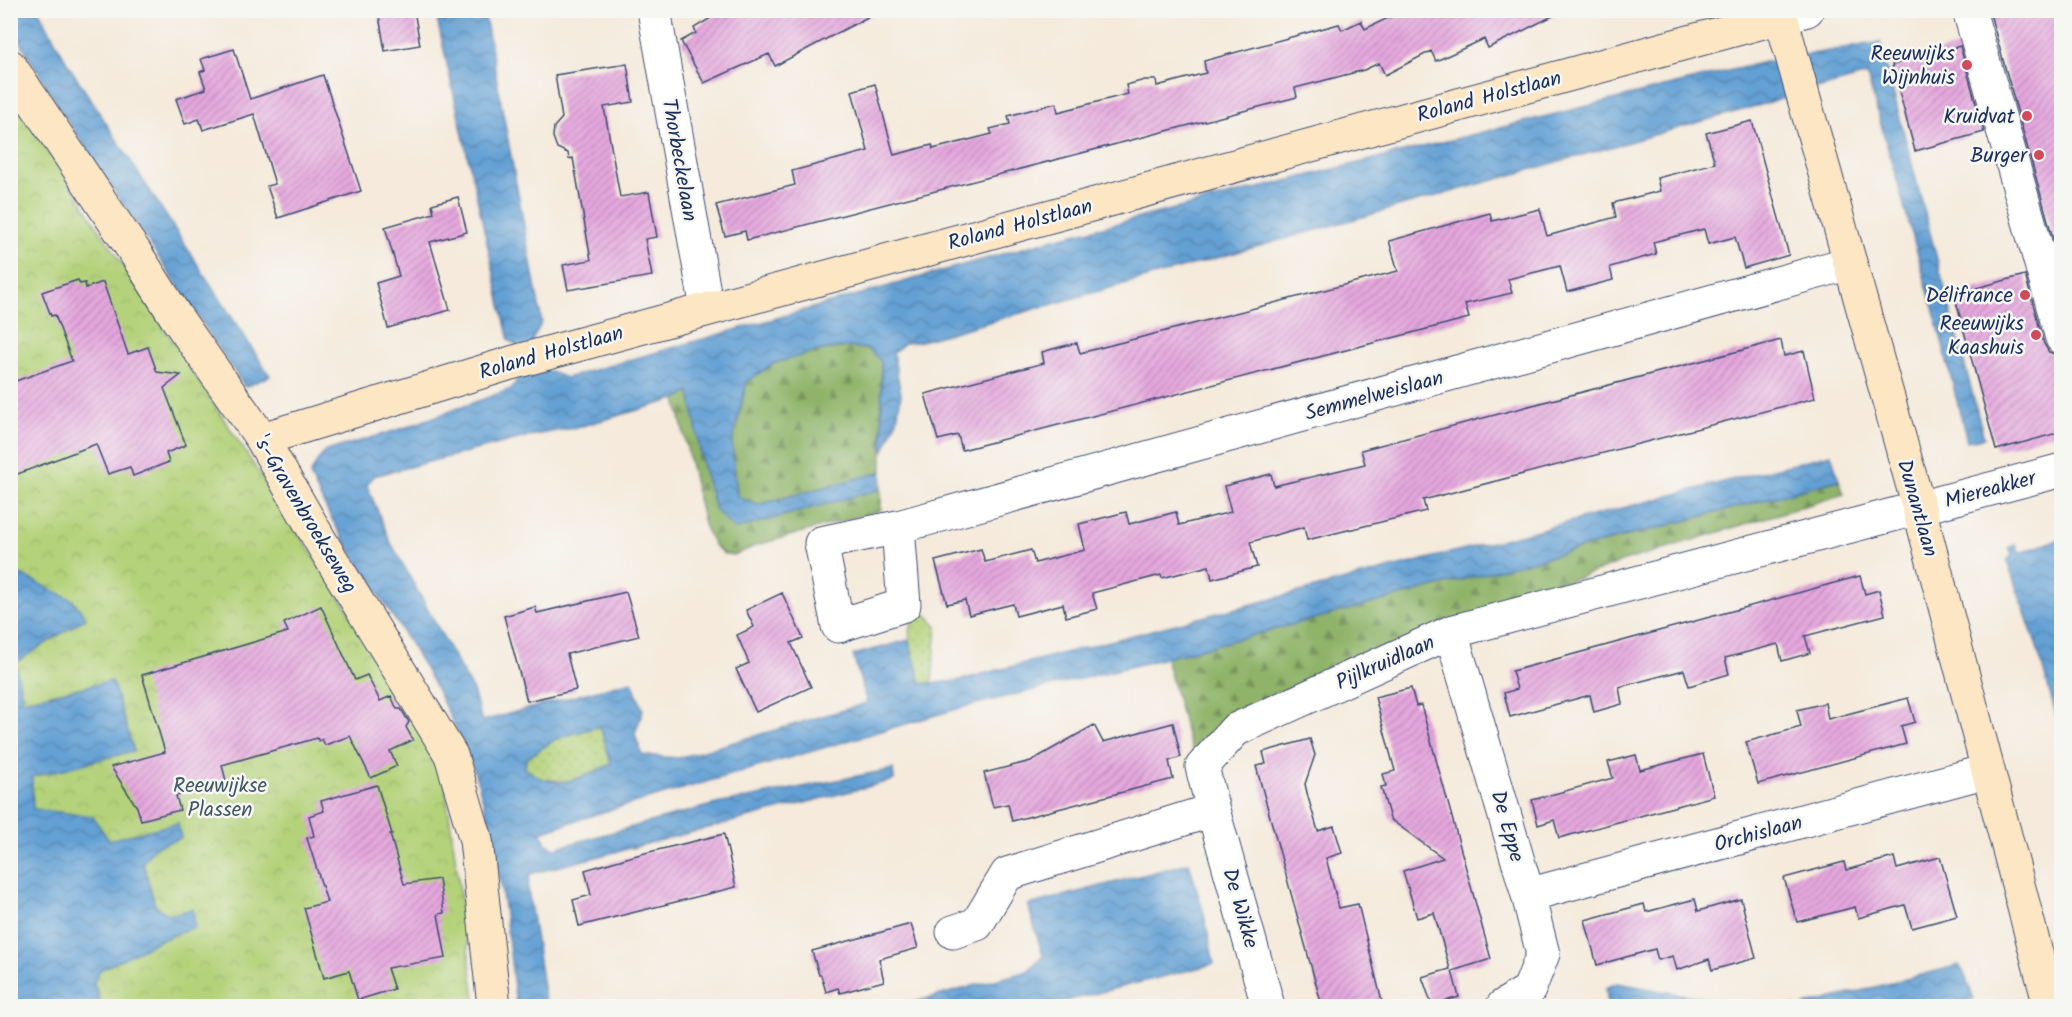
<svg xmlns="http://www.w3.org/2000/svg" width="2072" height="1017" font-family="Kalam,sans-serif">
<style>
.grass{fill:url(#grass-dots);stroke:#68806c;stroke-width:1.5}
.forest{fill:url(#forest-firs);stroke:#557264;stroke-width:1.5}
.park{fill:url(#park-crowns);stroke:#68806c;stroke-width:1.5}
.water{fill:url(#water-waves);stroke:#3f6899;stroke-width:1.5;fill-rule:evenodd}
.building{fill:url(#building-hatch)}
.lines{fill:none;stroke-linecap:round;stroke-linejoin:round}
.street-casing{stroke:#3c4b71;stroke-width:35}
.secondary-casing{stroke:#3c4b71;stroke-width:35}
.street{stroke:#fff;stroke-width:33}
.secondary{stroke:#fce6c4;stroke-width:33}
.poi-dot{fill:#d1495b;stroke:#f6f6f2;stroke-width:2}
.labels{text-anchor:middle;stroke-width:5;stroke-linejoin:round;paint-order:stroke}
.poi-label{font-size:21px;fill:#1b2f5e;stroke:#f6f6f2;text-anchor:end}
.street-label{font-size:21px;fill:#1b2f5e;stroke:#f6f6f2}
.park-label{font-size:21px;fill:#415865;stroke:#f6f6f2}
</style>
<defs>
<pattern id="grass-dots" width="8" height="8" patternUnits="userSpaceOnUse" patternTransform="scale(1.5)"><rect width="8" height="8" fill="#b4d279"/><path d="M2 2h.1M6 6h.1" fill="none" stroke="#9ab56b" stroke-width="1.8" stroke-linecap="round"/></pattern>
<pattern id="forest-firs" width="22" height="20" patternUnits="userSpaceOnUse" patternTransform="scale(1.5)"><rect width="22" height="20" fill="#8fb469"/><path d="M5 1l3.5 6h-7zM16 11l3.5 6h-7z" fill="#74935a"/></pattern>
<pattern id="park-crowns" width="20" height="18" patternUnits="userSpaceOnUse" patternTransform="scale(1.5)"><rect width="20" height="18" fill="#b4d279"/><path d="M2 6a3 3 0 1 1 6 0M12 15a3 3 0 1 1 6 0" fill="none" stroke="#9ab56b"/></pattern>
<pattern id="water-waves" width="16" height="10" patternUnits="userSpaceOnUse" patternTransform="scale(1.5)"><rect width="16" height="10" fill="#63a0d4"/><path d="M0 5q4-4 8 0t8 0" fill="none" stroke="#5183af"/></pattern>
<pattern id="building-hatch" width="6" height="6" patternUnits="userSpaceOnUse" patternTransform="scale(1.5)"><rect width="6" height="6" fill="#e6a8de"/><path d="M-1 1l2-2M0 6l6-6M5 7l2-2" fill="none" stroke="#ba89b7"/></pattern>
</defs>
<rect width="100%" height="100%" fill="#f6f6f2"/>
<filter id="ink" filterUnits="userSpaceOnUse"><feTurbulence type="fractalNoise" baseFrequency=".0167" numOctaves="2"/><feDisplacementMap in="SourceGraphic" scale="12" xChannelSelector="R" yChannelSelector="G"/><feConvolveMatrix kernelMatrix="1 2 1 2 8 2 1 2 1" color-interpolation-filters="sRGB"/></filter>
<filter id="wash" filterUnits="userSpaceOnUse"><feTurbulence type="fractalNoise" baseFrequency=".008" numOctaves="4" result="noise"/><feDisplacementMap in="SourceGraphic" scale="24" xChannelSelector="R" yChannelSelector="G"/><feGaussianBlur stdDeviation="1.35" result="paint"/><feColorMatrix in="noise" values="0 0 0 0 0 0 0 0 0 0 0 0 0 0 0 0 0 1.4 0 .05"/><feComposite in="paint" operator="in"/></filter>
<g filter="url(#wash)">
<rect width="100%" height="100%" fill="#f5eadb"/>
<path class="grass" d="M914 609 928 616 937 627 932 682 921 684 909 640Z
M601 725 611 764 569 782 537 778 525 768 526 759 556 739Z"/>
<path class="forest" d="M848 347 868 349 881 361 882 472 757 505 737 496 732 443 747 381 774 363 821 350Z
M690 391 703 467 736 528 881 489V510L757 545 735 555 724 554 714 545 704 525 676 399Z
M1839 480 1844 494 1624 561 1463 620 1284 695 1203 775 1188 739 1166 658Z"/>
<path class="park" d="M10 92 440 750 476 1006H11Z"/>
<path class="water" d="M11 10 39 11 69 66 270 376 245 387 61 111 22 45 11 22Z
M435 10 484 11 542 322 532 341 539 367 566 378 1054 239 1760 63 1880 42 1984 438 1967 441 1940 333 1867 75 918 342 905 343 893 353 901 394 897 420 883 453 881 361 868 349 848 347 821 350 775 363 747 381 732 443 737 496 757 505 882 472 881 489 736 529 728 523 715 509 703 467 690 392 676 399 582 426 530 436 374 476 367 485 390 541 473 691 482 721 632 681 643 710 635 734 642 755 679 758 867 703 853 655 909 640 921 684 956 681 1831 454 1839 480 1166 658 964 707 603 812 541 832 546 844 555 848 712 805 893 769 894 780 530 874 528 889 546 1006H516C507 926 499 842 472 765 462 738 446 708 433 683 395 612 342 549 310 475L318 460 326 451 404 428 511 389 522 373 516 344 509 341ZM600 726 611 764C580 778 555 794 525 768L526 759 556 739Z
M2061 539H2062L2061 733 2037 647 2007 561 2012 555 2009 547 2016 545 2019 553Z
M11 570 73 600 86 618 15 663 23 700 112 681 134 751 32 777 33 809 92 816 109 840 178 823 181 838 155 847 143 862 155 905 169 915 193 909 195 927 158 941 100 970 94 982 101 1006H11Z
M1189 863 1204 914 1214 964 1045 1006H900L1028 971 1043 956 1028 905Z
M1959 965 1964 973 1974 999 1949 1006H1803Z
M1617 983 1736 1004 1796 1006H1608L1606 988Z"/>
<g id="blocks">
<path class="building" d="M378 10H414L420 45 385 51Z
M724 10H881L775 66 769 54 704 83 681 41 696 33 694 28Z
M1405 10H1565L1488 48 1484 39 1436 61 1431 51 1385 75 1379 63 1364 70 1295 88 1297 97 747 240 745 231 725 236 716 205 795 185 792 171 868 151 852 91 875 84 894 155 932 145 933 149 992 134 990 129 1010 124 1008 116 1056 103 1058 112 1128 94 1126 85 1145 80H1156L1157 86 1206 73 1204 61 1339 24 1342 30 1361 21 1365 29Z
M1989 10H2061V267Z
M1960 46 1984 132 1915 151 1892 65Z
M234 49 250 99 323 75 361 191 278 218 267 186 275 184 254 114 203 130 199 119 185 124 176 99 206 89 200 72 205 70 201 59Z
M627 64 633 102 604 107 620 197 649 192 657 237 645 239 652 276 568 290 563 265 591 260 573 158 569 159 568 153 557 148 553 137 554 127 562 118 555 75Z
M1752 121 1789 255 1744 268 1735 237 1708 244 1704 229 1653 242 1656 254 1610 267 1613 280 1567 292 1560 266 1508 279 1512 293 1465 304 1469 318 962 450 958 435 938 440 925 394 1044 363 1042 352 1060 347 1077 343 1080 353 1398 271 1389 241 1490 213 1492 221 1540 209 1547 236 1616 217 1613 203 1660 191 1657 178 1715 163 1706 133Z
M458 197 467 232 430 242 450 310 388 328 376 283 399 276 385 227 434 213 432 204Z
M2025 275 2044 344 2049 352 2061 356V432L1996 450 1954 294Z
M78 280 80 284 85 283 86 288 103 282 128 354 148 347 157 372 181 375 164 388 186 445 166 453 169 462 133 476 130 467 108 474 96 444 10 477V383L72 361 55 315 51 316 42 292Z
M1781 340 1784 356 1804 351 1815 398 1423 500 1426 511 1307 540 1304 527 1250 542 1257 567 1212 579 1209 566 1162 578 1161 575 1092 593 1097 609 1066 617 1063 604 1016 616 1013 604 969 615 965 600 947 604 935 561 981 549 985 562 1031 550 1035 563 1085 550 1079 524 1126 512 1129 524 1176 512 1179 525 1231 512 1224 486 1271 474 1274 486 1365 464 1361 450Z
M1860 576 1865 594 1879 590 1885 615 1805 636 1810 653 1782 661 1778 644 1725 658 1729 674 1689 686 1684 670 1619 687 1622 704 1594 712 1590 695 1510 717 1504 693 1517 689 1512 671Z
M626 592 639 636 567 654 576 690 527 701 504 616 535 607 537 613Z
M782 593 803 638 791 643 811 687 756 712 736 669 749 663 737 635 754 627 746 610Z
M321 606 355 680 367 675 380 701 391 696 397 709H401L409 722 406 727 413 740 390 751 397 766 371 778 350 736 325 745 322 739 319 741 317 738 222 765 226 781 176 796 180 810 141 820 137 807 111 767 165 752 142 675 288 632 284 623Z
M1411 688 1416 706 1421 705 1491 959 1452 971 1459 997 1432 1005 1422 977 1450 969 1434 913 1417 918 1403 871 1443 858 1390 819 1381 787 1386 786 1383 774 1395 771 1375 697Z
M1908 698 1915 722 1901 726 1906 744 1758 784 1746 742 1801 727 1797 710 1825 703 1828 719Z
M1173 723 1181 757 1169 761 1173 779 1012 821 1008 804 993 807 984 773 1031 761 1094 725 1103 742Z
M1310 739 1315 755 1305 784 1308 797 1318 831 1334 826 1342 853 1326 858 1339 908 1358 904 1383 1006H1322L1256 766 1266 764 1263 752Z
M1703 754 1714 796 1559 838 1554 820 1538 825 1532 800 1613 778 1608 762 1636 755 1640 770Z
M377 785 392 834H390L404 884 439 879 444 913 438 914 446 958 387 968 394 989 358 1000 349 971 324 978 304 908 327 902 307 838 314 836 309 816 324 811 321 801Z
M724 834 736 887 579 926 573 900 591 895 585 870 637 855Z
M1894 857 1897 869 1940 857 1957 916 1912 928 1905 905 1858 918 1855 907 1797 922 1784 878 1844 862 1846 870Z
M1695 899 1698 911 1741 899 1756 958 1712 970 1709 959 1677 970 1673 956 1658 960 1655 949 1597 965 1585 920 1644 904 1646 912Z
M911 924 918 948 879 959 884 981 840 993 838 988 826 992 821 975H819L812 951Z"/>
</g>
</g>
<g filter="url(#ink)">
<use href="#blocks" fill-opacity="0" stroke="#3c4b71" stroke-width="1.5"/>
<g class="lines">
<g class="street-casing">
<path id="street" d="M654 10 707 309
M1969 10 2062 338
M1781 17 1807 10
M898 527 904 605 838 626 821 543 898 527 1850 263
M1451 632 1528 895 1543 954 1529 990 1503 1006
M1213 810 1268 1006
M1528 895 1987 771
M953 932 977 924 1007 874 1213 810 1202 767 1235 730 1451 632 2062 470"/>
</g>
<g class="secondary-casing">
<path id="secondary" d="M1779 10 1919 508 2050 1006
M10 66 136 254 176 317 262 439 324 547 451 755 476 840 494 1006
M262 439 511 363 1781 17"/>
</g>
<use href="#street" class="street"/>
<use href="#secondary" class="secondary"/>
</g>
</g>
<g class="poi-dot">
<circle cx="1967" cy="65" r="6"/>
<circle cx="2027" cy="116" r="6"/>
<circle cx="2039" cy="155" r="6"/>
<circle cx="2025" cy="295" r="6"/>
<circle cx="2036" cy="335" r="6"/>
</g>
<g class="labels">
<g class="poi-label">
<text x="1955" y="60">Reeuwijks<tspan x="1955" dy="24">Wijnhuis</tspan></text>
<text x="2015" y="123">Kruidvat</text>
<text x="2027" y="162">Burger</text>
<text x="2013" y="302">Délifrance</text>
<text x="2024" y="330">Reeuwijks<tspan x="2024" dy="24">Kaashuis</tspan></text>
</g>
<g class="street-label">
<text transform="translate(1489 96) rotate(-15)" y="7">Roland Holstlaan</text>
<text transform="translate(680 160) rotate(80)" y="7">Thorbeckelaan</text>
<text transform="translate(1020 224) rotate(-15)" y="7">Roland Holstlaan</text>
<text transform="translate(551 352) rotate(-16)" y="7">Roland Holstlaan</text>
<text transform="translate(1374 395) rotate(-15)" y="7">Semmelweislaan</text>
<text transform="translate(1990 489) rotate(-15)" y="7">Miereakker</text>
<text transform="translate(1918 508) rotate(74)" y="7">Dunantlaan</text>
<text transform="translate(306 514) rotate(59)" y="7">'s-Gravenbroekseweg</text>
<text transform="translate(1385 662) rotate(-24)" y="7">Pijlkruidlaan</text>
<text transform="translate(1508 826) rotate(74)" y="7">De Eppe</text>
<text transform="translate(1758 833) rotate(-15)" y="7">Orchislaan</text>
<text transform="translate(1241 908) rotate(74)" y="7">De Wikke</text>
</g>
<g class="park-label">
<text x="220" y="792">Reeuwijkse<tspan x="220" dy="24">Plassen</tspan></text>
</g>
</g>
<rect width="2072" height="1017" fill="none" stroke="#f6f6f2" stroke-width="36"/>
</svg>
